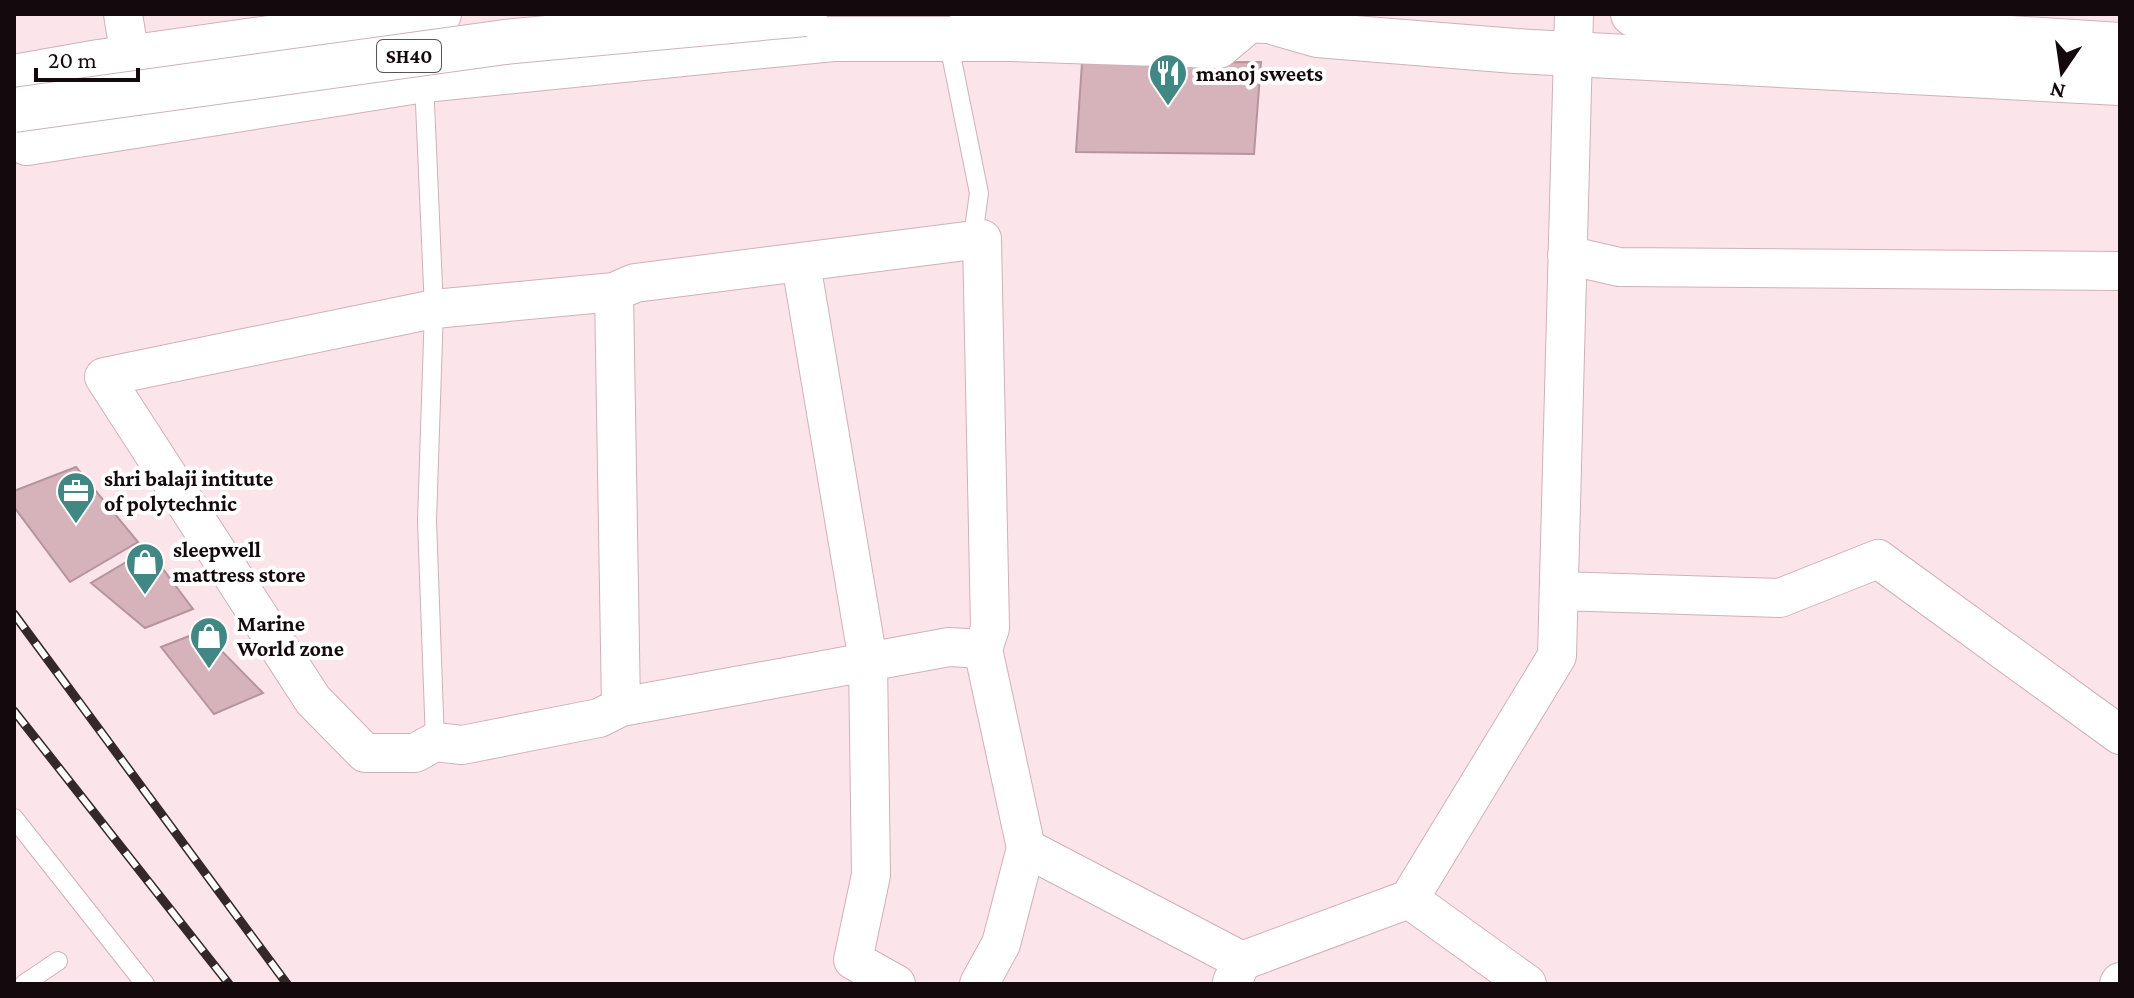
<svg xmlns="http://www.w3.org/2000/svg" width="2134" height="998" font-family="'Crimson Pro',serif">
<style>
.building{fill:#d6b3bb;stroke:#b5949c;stroke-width:2}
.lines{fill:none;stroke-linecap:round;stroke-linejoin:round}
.service-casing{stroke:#d2b0b8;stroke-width:20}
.minor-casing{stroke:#d2b0b8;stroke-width:40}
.tertiary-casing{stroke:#d2b0b8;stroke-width:46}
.primary-casing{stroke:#d2b0b8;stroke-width:46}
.service{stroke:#fff;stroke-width:18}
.minor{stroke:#fff;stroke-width:38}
.tertiary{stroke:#fff;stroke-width:44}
.primary{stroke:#fff;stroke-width:44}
.rail-casing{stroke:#34282b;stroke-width:9}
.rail{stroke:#fff;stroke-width:6;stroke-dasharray:18;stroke-linecap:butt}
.primary-bridge-casing{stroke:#d2b0b8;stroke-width:46;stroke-linecap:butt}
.primary-bridge{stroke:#fff;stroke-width:44}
.labels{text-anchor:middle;stroke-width:8;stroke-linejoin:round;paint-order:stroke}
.shield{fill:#fff;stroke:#5a5355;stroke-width:2}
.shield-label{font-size:20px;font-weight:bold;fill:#14090c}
.poi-label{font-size:22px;font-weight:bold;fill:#14090c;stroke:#fff;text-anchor:start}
</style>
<rect width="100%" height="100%" fill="#fbe5ea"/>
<path class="building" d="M1261 62 1254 154 1076 152 1082 63Z
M76 467 138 542 70 582 14 507V491Z
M148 549 193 609 145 628 91 583Z
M202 631 263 693 214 714 161 647Z"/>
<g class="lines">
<g class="service-casing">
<path id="service" d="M948 40 979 193 974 229 982 239
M424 81 434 309 427 521 435 742
M14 818 145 984
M24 984 58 961"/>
</g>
<g class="minor-casing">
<path id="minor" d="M123 14 130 58
M982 239 990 628 983 649 949 647 621 707 599 718 462 745 435 742 415 753H365L313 700 104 377 434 309 614 292 635 283Z
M1567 255 1619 267 2120 271
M801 264 868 661 871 875 853 960 896 984
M614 292 621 707
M1559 591 1780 598 1878 559 2120 735
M1026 848 1242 961
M1232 982 1242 961 1409 899
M979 984 1001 944 1026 848 983 649
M1527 984 1409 899 1557 656 1574 14
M2119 984 2120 982"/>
</g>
<g class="tertiary-casing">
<path id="tertiary" d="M14 77 99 62 439 14
M14 78 27 143 424 80 833 39H1011L1218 46 1250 19 1244 14"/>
</g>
<g class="primary-casing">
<path id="primary" d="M972 14 1269 21 1297 15
M1633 14 2120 45
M1269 21 1317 35 1515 51 2120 83"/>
</g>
<use href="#service" class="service"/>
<use href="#minor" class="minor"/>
<use href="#tertiary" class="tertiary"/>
<use href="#primary" class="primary"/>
<g class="rail-casing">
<path id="rail" d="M14 614 287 984
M14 711 229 984"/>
</g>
<use href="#rail" class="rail"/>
<g class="primary-bridge-casing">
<path id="primary-bridge" d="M14 110 505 42 805 14"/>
</g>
<use href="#primary-bridge" class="primary-bridge"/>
</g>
<defs>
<g id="restaurant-pin" transform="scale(2)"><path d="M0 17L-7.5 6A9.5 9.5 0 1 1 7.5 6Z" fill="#418884" stroke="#fff"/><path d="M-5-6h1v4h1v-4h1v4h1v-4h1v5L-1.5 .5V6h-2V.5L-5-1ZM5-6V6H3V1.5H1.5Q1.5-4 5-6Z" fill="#fff"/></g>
<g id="office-pin" transform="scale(2)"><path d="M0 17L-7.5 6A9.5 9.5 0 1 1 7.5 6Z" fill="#418884" stroke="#fff"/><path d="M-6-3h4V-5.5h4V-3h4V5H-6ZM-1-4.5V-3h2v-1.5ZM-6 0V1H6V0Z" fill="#fff"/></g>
<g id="shop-pin" transform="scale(2)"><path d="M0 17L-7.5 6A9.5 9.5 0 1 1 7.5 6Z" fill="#418884" stroke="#fff"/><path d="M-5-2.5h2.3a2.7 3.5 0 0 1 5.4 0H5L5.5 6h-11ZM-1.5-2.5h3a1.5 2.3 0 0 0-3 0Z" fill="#fff"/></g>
</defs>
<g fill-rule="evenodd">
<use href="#restaurant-pin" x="1168" y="73"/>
<use href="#office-pin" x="76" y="491"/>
<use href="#shop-pin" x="145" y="562"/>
<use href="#shop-pin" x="209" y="636"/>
</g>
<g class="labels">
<rect class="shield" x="377" y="40" width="64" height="32" rx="6"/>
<g class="shield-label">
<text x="409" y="63">SH40</text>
</g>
<g class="poi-label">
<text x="1196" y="81">manoj sweets</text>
<text x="104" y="486">shri balaji intitute<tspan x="104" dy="25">of polytechnic</tspan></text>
<text x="173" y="557">sleepwell<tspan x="173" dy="25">mattress store</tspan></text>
<text x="237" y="631">Marine<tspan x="237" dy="25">World zone</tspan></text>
</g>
</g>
<rect width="2134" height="998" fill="none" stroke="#14090c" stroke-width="32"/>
<g transform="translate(2062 72) rotate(193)" stroke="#ffffff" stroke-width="6" paint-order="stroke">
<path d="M0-6L14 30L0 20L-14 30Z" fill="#14090c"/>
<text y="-12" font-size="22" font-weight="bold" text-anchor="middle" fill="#14090c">N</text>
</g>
<path d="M36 68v12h102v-12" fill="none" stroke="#14090c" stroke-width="4"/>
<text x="48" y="68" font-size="24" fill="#14090c" stroke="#ffffff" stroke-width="6" paint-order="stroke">20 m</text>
</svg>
